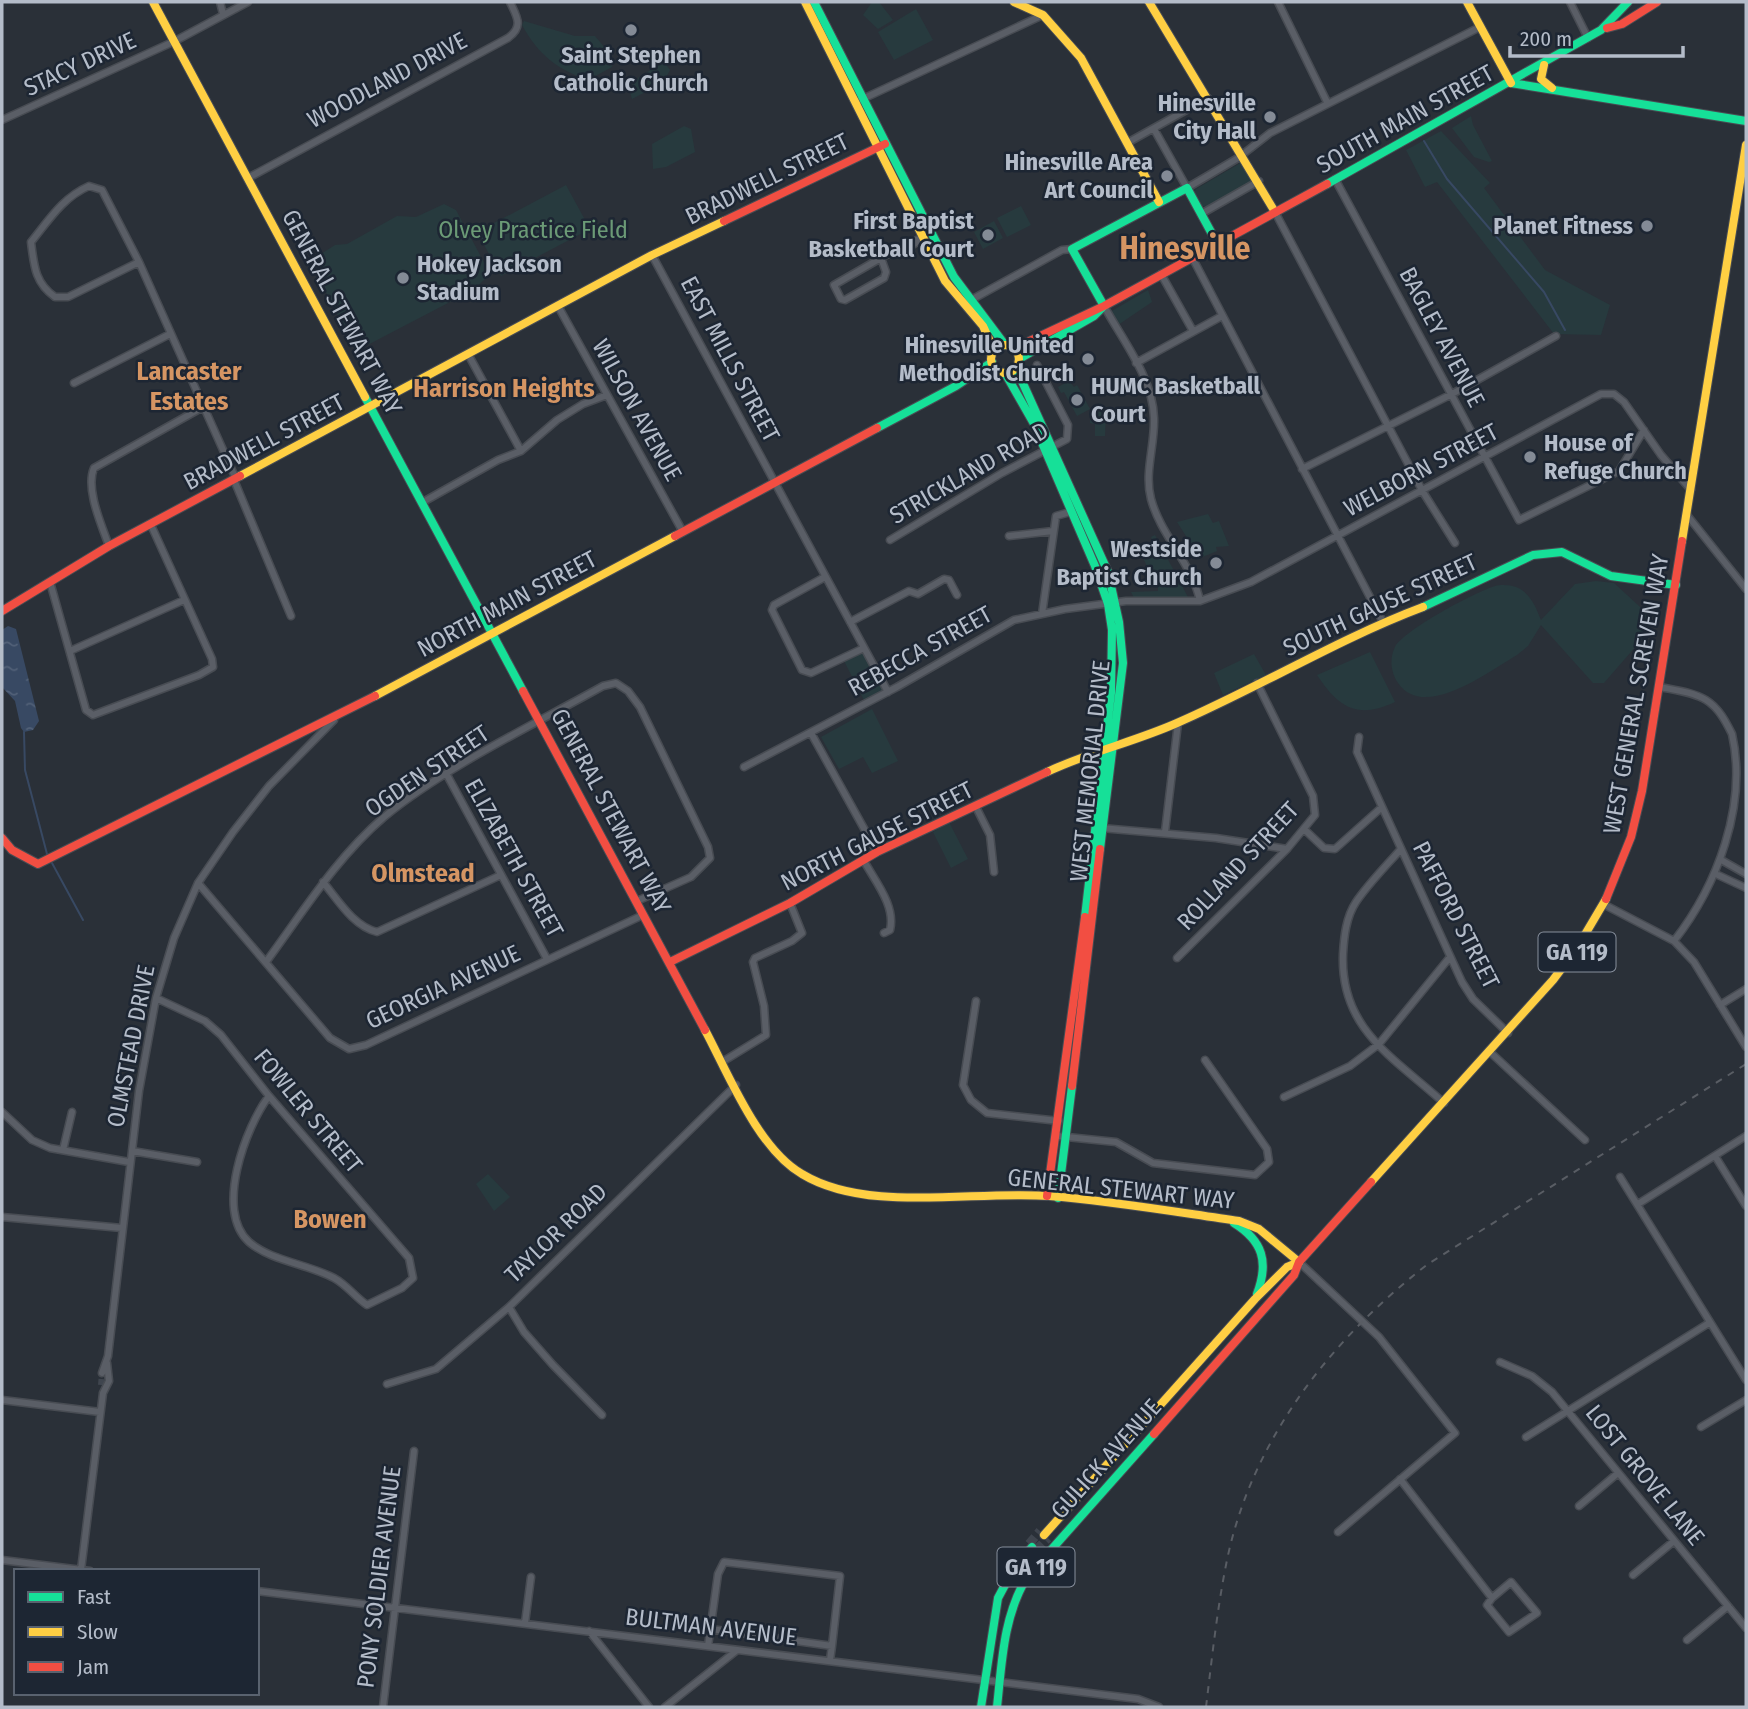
<svg xmlns="http://www.w3.org/2000/svg" width="1748" height="1709" font-family="'Fira Sans Condensed',sans-serif">
<style>
.green{fill:#273a3e}
.water{fill:url(#water-ripples)}
.lines{fill:none;stroke-linecap:round;stroke-linejoin:round}
.stream{stroke:#384963;stroke-width:2}
.street-tunnel{stroke:#3f454e;stroke-width:6;stroke-dasharray:6 3;stroke-linecap:butt}
.primary-tunnel{stroke:#3f454e;stroke-width:9;stroke-dasharray:9 4.5;stroke-linecap:butt}
.street-casing{stroke:#484c53;stroke-width:9}
.fast-casing{stroke:#484c53;stroke-width:10}
.slow-casing{stroke:#484c53;stroke-width:10}
.jam-casing{stroke:#484c53;stroke-width:10}
.street{stroke:#5a5e66;stroke-width:6}
.fast{stroke:#16e098;stroke-width:8}
.slow{stroke:#ffcf43;stroke-width:8}
.jam{stroke:#f24e42;stroke-width:8}
.rail{stroke:#595d64;stroke-width:2;stroke-dasharray:7 7;stroke-linecap:butt}
.poi-dot{fill:#848b96;stroke:#1d2633;stroke-width:2.5}
.labels{text-anchor:middle;stroke-width:5;stroke-linejoin:round;paint-order:stroke}
.shield{fill:#1d2633;stroke:#878f9c;stroke-width:2}
.shield-label{font-size:23px;font-weight:bold;fill:#b4bcc9}
.poi-label{font-size:24px;font-weight:bold;fill:#b4bcc9;stroke:#1d2633;text-anchor:end}
.street-label{font-size:24px;fill:#b4bcc9;stroke:#1d2633}
.park-label{font-size:24px;fill:#6b9a76;stroke:#1d2633}
.neighbourhood-label{font-size:26px;font-weight:bold;fill:#d59563;stroke:#1d2633}
.district-label{font-size:32px;font-weight:bold;fill:#d59563;stroke:#1d2633}
</style>
<defs>
<pattern id="water-ripples" width="26" height="14" patternUnits="userSpaceOnUse" patternTransform="scale(1.75)"><rect width="26" height="14" fill="#384963"/><path d="M2 4q2-2 4 0t4 0M15 11q2-2 4 0t4 0" fill="none" stroke="#526178"/></pattern>
</defs>
<rect width="100%" height="100%" fill="#2a3038"/>
<path class="green" d="M872 2H879L893 20 878 29 863 15Z
M916 9 933 40 894 60 878 32Z
M524 21 575 36H595L611 55 612 67 588 80C556 69 538 54 522 25Z
M664 62 670 70 663 83 632 99 629 89 639 77Z
M1471 116 1473 125 1492 161 1489 162 1474 157 1452 128Z
M684 126 691 129 695 152 666 167 653 169 652 144Z
M1441 131 1490 183 1484 188 1545 270 1610 305 1601 335 1554 334 1437 182 1425 187 1406 150Z
M1242 162 1252 181 1208 206H1201L1194 193 1196 189Z
M566 185 590 229 501 276 477 232Z
M444 204 456 210 487 268 485 279 473 290 356 351 310 261 335 245 347 244 397 216 416 217Z
M1021 206 1031 225 1007 237 997 218Z
M994 221 1003 238 983 249 974 232Z
M1148 290 1152 302 1118 325 1110 312Z
M1069 381 1074 387 1077 385 1090 409 1077 416 1064 392 1061 393 1058 387Z
M1100 403 1106 414 1105 436H1095V424L1090 423 1091 409Z
M1208 514 1213 523 1219 521 1229 546 1216 547 1217 551 1200 558 1177 522Z
M1155 535 1189 599 1134 598 1131 592 1158 591V577L1150 573 1139 549 1153 542 1151 537Z
M1596 581 1614 583 1651 617 1650 630 1604 683H1593L1541 625 1528 646 1517 655C1488 672 1424 721 1398 683 1391 673 1389 659 1395 647 1404 630 1475 592 1495 586 1501 584 1511 585 1516 587 1531 593 1536 608 1541 620L1575 584Z
M863 651 884 690 864 700 844 661Z
M1370 652 1395 702C1357 720 1338 707 1317 675Z
M1254 654 1266 675 1223 695 1214 673Z
M872 709 898 761 872 773 863 757 839 769 821 737Z
M949 822 968 859 951 868 933 832Z
M488 1174 510 1197 494 1211 476 1184Z"/>
<path class="water" d="M8 626 16 629 39 721 33 730 24 732 21 728 15 701 2 687V630Z"/>
<g class="lines">
<path class="stream" d="M1424 141 1447 179 1544 292 1565 330
M24 732 25 770 47 854
M52 863 83 920"/>
<path class="street-tunnel" d="M101 1385 102 1373"/>
<path class="primary-tunnel" d="M1029 1544 1040 1531
M1036 1550 1048 1538"/>
<g class="street-casing">
<path id="street" d="M220 2 223 14
M1278 2 1327 102
M1570 2 1588 38
M856 102 1043 15
M2 120 175 41 248 2
M1154 129 1187 188 1238 158 1270 133 1480 27
M1127 143 1208 98
M248 178 508 38C524 26 517 17 510 2
M1335 179 1519 520 1619 471 1644 430
M89 186 102 190 139 262 68 297H55C35 283 34 266 31 242 49 220 62 198 89 186Z
M1275 212 1423 492 1455 543
M1201 214 1259 181
M902 248 905 243 920 239
M652 255 888 692
M1192 257 1383 622
M881 258 834 285 841 299 845 300 884 278 886 272 881 258C893 249 909 251 919 240
M139 262 236 479
M1161 274 1193 331
M971 300 1062 250 1072 249
M558 306 683 532
M1104 306C1123 341 1153 378 1154 418 1155 445 1144 473 1151 499 1161 536 1192 563 1200 601
M468 354 521 451
M1136 363 1222 316
M74 383 170 334
M1302 469 1452 394 1556 336
M234 480 291 616
M423 502 498 460 521 451 557 420 583 404 607 395
M1687 515 1746 589
M1009 536 1053 531
M890 540 1002 473 1067 439 1068 425 1037 365
M109 546C102 526 85 489 94 468L203 407
M825 577 774 605 772 610 802 670 811 673 864 648
M50 582 86 710 93 715 199 675 213 667 212 659 151 525
M1042 614 1056 516 1070 512
M850 622 909 591 918 594 944 579 949 580 957 595
M70 651 184 600
M1660 687C1675 690 1693 692 1706 700 1719 708 1726 722 1732 734 1748 805 1717 886 1674 941
M811 733 877 852
M1359 737 1357 752 1462 982 1473 999 1508 1033
M744 767 897 687 1014 620 1065 609 1126 601H1200L1251 582 1601 394H1614L1624 402 1661 455 1691 490
M447 775 547 959
M976 807 990 835 994 872
M1101 828 1216 838 1287 849
M1305 830 1324 848 1335 849 1382 807
M1165 832 1178 723
M1401 849C1386 866 1369 883 1356 902 1346 917 1344 937 1343 954 1340 1029 1393 1057 1444 1103
M864 861C875 881 896 906 890 930L884 933
M1723 861 1746 874
M1718 875 1746 888
M323 882C338 900 353 926 377 932L501 875
M198 883 330 1038 349 1049 366 1045 643 915
M1605 905 1674 941 1694 962 1746 1047
M1177 958 1287 849 1315 815 1313 796 1257 683
M266 962C303 912 336 858 384 817 443 768 535 724 603 686L616 683 628 691 640 707 708 847 710 858 691 877 637 901
M156 998 205 1021 221 1035 269 1096 409 1258 413 1278 402 1288 367 1305C355 1297 347 1285 334 1278 308 1264 271 1261 249 1242 214 1211 246 1126 269 1096
M976 1001 963 1085 971 1100 987 1113 1059 1121
M1720 1005 1746 989
M1490 1052 1585 1140
M722 1062 766 1035 764 1006 753 962 755 958 792 941 802 933 790 903
M1284 1097 1350 1066 1379 1044 1450 957
M2 1112 32 1140 50 1148 129 1162
M1057 1136 1116 1142 1153 1163 1255 1175 1269 1162 1267 1149 1205 1060
M63 1150 72 1112
M132 1151 197 1162
M1715 1156 1746 1206
M1620 1177 1746 1380
M1638 1204 1746 1136
M2 1217 122 1228
M1299 1262 1379 1337 1455 1433 1338 1532
M509 1307 524 1332 553 1365 602 1415
M1500 1362 1532 1376 1552 1392 1746 1628
M102 1373 108 1356 139 1091 156 998 174 938 198 883 233 832 269 786 334 720
M387 1384 436 1369 509 1307 736 1085
M2 1400 100 1412
M1701 1427 1746 1400
M1526 1437 1709 1323
M1400 1479 1492 1598 1487 1605 1509 1632 1537 1613 1511 1582 1492 1598
M1579 1506 1618 1473
M2 1560 90 1571
M81 1570 103 1393 109 1381 107 1363
M1633 1575 1674 1541
M257 1591 1138 1699 1159 1707
M525 1623 531 1577
M711 1629 832 1646 830 1660
M589 1631 649 1707
M1687 1640 1728 1606
M708 1646 718 1574 724 1562 840 1576 832 1646
M383 1707 414 1451
M665 1707 736 1651"/>
</g>
<g class="fast-casing">
<path id="fast" d="M814 2 954 277 1005 345
M1511 83 1746 121
M1327 184 1601 30 1628 2
M1104 306 1072 249 1187 188 1217 243
M1019 359 1094 316 1102 308
M1016 368 1108 572 1119 622 1123 663 1100 849
M1005 373 1033 422 1095 566 1108 604 1112 630 1111 693 1085 917
M365 397 523 691
M877 428 956 386 992 362
M1423 607 1533 555 1562 552 1611 576 1676 585
M1058 1198 1072 1086
M1234 1223C1263 1241 1269 1262 1257 1294
M981 1707 998 1598 1013 1570 1032 1547
M997 1707C1002 1662 1003 1617 1027 1577L1154 1434"/>
</g>
<g class="slow-casing">
<path id="slow" d="M153 2 365 397
M805 2 945 281 983 326 994 350
M1014 2 1043 15 1081 58 1159 202
M1149 2 1275 212
M1467 2 1511 83
M1544 65 1541 79 1552 88
M991 359a14 14 0 1 1 28 0a14 14 0 1 1-28 0Z
M240 476 652 255 724 221
M1682 541 1746 145
M375 696 675 536
M1047 772C1089 752 1134 742 1177 723 1260 687 1338 639 1423 607
M705 1030C728 1073 758 1149 802 1174 868 1214 974 1190 1049 1196 1112 1201 1176 1212 1239 1221L1259 1229 1299 1262
M1371 1182 1553 980 1577 948 1606 899
M1044 1535 1255 1299 1287 1267 1299 1262"/>
</g>
<g class="jam-casing">
<path id="jam" d="M1607 28 1622 24 1657 2
M724 221 885 144
M1015 348 1104 306 1327 184
M675 536 877 428
M2 611 109 546 240 476
M523 691 705 1030
M2 838 12 850 38 864 375 696
M1606 899 1631 837 1642 791 1682 541
M670 962 790 903 877 852 1047 772
M1072 1086 1100 849
M1047 1196 1085 917
M1154 1434 1294 1275 1299 1262 1371 1182"/>
</g>
<use href="#street" class="street"/>
<use href="#fast" class="fast"/>
<use href="#slow" class="slow"/>
<use href="#jam" class="jam"/>
<path class="rail" d="M1206 1707C1212 1658 1217 1609 1227 1560 1252 1439 1332 1338 1428 1264L1746 1064"/>
</g>
<g class="poi-dot">
<circle cx="631" cy="30" r="7"/>
<circle cx="1270" cy="117" r="7"/>
<circle cx="1167" cy="176" r="7"/>
<circle cx="1647" cy="226" r="7"/>
<circle cx="988" cy="235" r="7"/>
<circle cx="403" cy="278" r="7"/>
<circle cx="1088" cy="359" r="7"/>
<circle cx="1077" cy="400" r="7"/>
<circle cx="1530" cy="457" r="7"/>
<circle cx="1216" cy="563" r="7"/>
</g>
<g class="labels">
<g class="shield">
<rect x="1538.5" y="932.5" width="77" height="39" rx="5"/>
<rect x="997.5" y="1547.5" width="77" height="39" rx="5"/>
</g>
<g class="shield-label">
<text x="1577" y="960">GA 119</text>
<text x="1036" y="1575">GA 119</text>
</g>
<g class="poi-label">
<text x="631" y="63" text-anchor="middle">Saint Stephen<tspan x="631" dy="28">Catholic Church</tspan></text>
<text x="1256" y="111">Hinesville<tspan x="1256" dy="28">City Hall</tspan></text>
<text x="1153" y="170">Hinesville Area<tspan x="1153" dy="28">Art Council</tspan></text>
<text x="974" y="229">First Baptist<tspan x="974" dy="28">Basketball Court</tspan></text>
<text x="1633" y="234">Planet Fitness</text>
<text x="417" y="272" text-anchor="start">Hokey Jackson<tspan x="417" dy="28">Stadium</tspan></text>
<text x="1074" y="353">Hinesville United<tspan x="1074" dy="28">Methodist Church</tspan></text>
<text x="1091" y="394" text-anchor="start">HUMC Basketball<tspan x="1091" dy="28">Court</tspan></text>
<text x="1544" y="451" text-anchor="start">House of<tspan x="1544" dy="28">Refuge Church</tspan></text>
<text x="1202" y="557">Westside<tspan x="1202" dy="28">Baptist Church</tspan></text>
</g>
<g class="street-label">
<text transform="translate(80 64) rotate(-25)" y="8">STACY DRIVE</text>
<text transform="translate(387 80) rotate(-28)" y="8">WOODLAND DRIVE</text>
<text transform="translate(1405 119) rotate(-29)" y="8">SOUTH MAIN STREET</text>
<text transform="translate(767 179) rotate(-26)" y="8">BRADWELL STREET</text>
<text transform="translate(342 312) rotate(62)" y="8">GENERAL STEWART WAY</text>
<text transform="translate(1442 337) rotate(62)" y="8">BAGLEY AVENUE</text>
<text transform="translate(730 359) rotate(62)" y="8">EAST MILLS STREET</text>
<text transform="translate(637 410) rotate(61)" y="8">WILSON AVENUE</text>
<text transform="translate(264 442) rotate(-28)" y="8">BRADWELL STREET</text>
<text transform="translate(1421 470) rotate(-28)" y="8">WELBORN STREET</text>
<text transform="translate(969 473) rotate(-30)" y="8">STRICKLAND ROAD</text>
<text transform="translate(507 604) rotate(-28)" y="8">NORTH MAIN STREET</text>
<text transform="translate(1380 605) rotate(-25)" y="8">SOUTH GAUSE STREET</text>
<text transform="translate(920 651) rotate(-29)" y="8">REBECCA STREET</text>
<text transform="translate(1636 694) rotate(-80)" y="8">WEST GENERAL SCREVEN WAY</text>
<text transform="translate(427 771) rotate(-34)" y="8">OGDEN STREET</text>
<text transform="translate(1090 771) rotate(-84)" y="8">WEST MEMORIAL DRIVE</text>
<text transform="translate(611 811) rotate(62)" y="8">GENERAL STEWART WAY</text>
<text transform="translate(877 836) rotate(-27)" y="8">NORTH GAUSE STREET</text>
<text transform="translate(514 858) rotate(61)" y="8">ELIZABETH STREET</text>
<text transform="translate(1238 866) rotate(-47)" y="8">ROLLAND STREET</text>
<text transform="translate(1456 915) rotate(63)" y="8">PAFFORD STREET</text>
<text transform="translate(443 987) rotate(-25)" y="8">GEORGIA AVENUE</text>
<text transform="translate(131 1046) rotate(-79)" y="8">OLMSTEAD DRIVE</text>
<text transform="translate(308 1111) rotate(50)" y="8">FOWLER STREET</text>
<text transform="translate(1121 1189) rotate(6)" y="8">GENERAL STEWART WAY</text>
<text transform="translate(556 1233) rotate(-44)" y="8">TAYLOR ROAD</text>
<text transform="translate(1106 1459) rotate(-48)" y="8">GULICK AVENUE</text>
<text transform="translate(1645 1475) rotate(51)" y="8">LOST GROVE LANE</text>
<text transform="translate(379 1577) rotate(-83)" y="8">PONY SOLDIER AVENUE</text>
<text transform="translate(711 1627) rotate(7)" y="8">BULTMAN AVENUE</text>
</g>
<g class="park-label">
<text x="533" y="238">Olvey Practice Field</text>
</g>
<g class="neighbourhood-label">
<text x="189" y="380">Lancaster<tspan x="189" dy="30">Estates</tspan></text>
<text x="504" y="397">Harrison Heights</text>
<text x="423" y="882">Olmstead</text>
<text x="330" y="1228">Bowen</text>
</g>
<g class="district-label">
<text x="1185" y="259">Hinesville</text>
</g>
</g>
<rect width="1748" height="1709" fill="none" stroke="#b4bcc9" stroke-width="7"/>
<rect x="14" y="1569" width="245" height="126" fill="#1d2633" stroke="#59626f" stroke-width="2"/>
<rect x="28" y="1592" width="35" height="10" fill="#16e098" stroke="#59626f" stroke-width="2"/>
<text x="77" y="1604" font-size="21" fill="#b4bcc9">Fast</text>
<rect x="28" y="1627" width="35" height="10" fill="#ffcf43" stroke="#59626f" stroke-width="2"/>
<text x="77" y="1639" font-size="21" fill="#b4bcc9">Slow</text>
<rect x="28" y="1662" width="35" height="10" fill="#f24e42" stroke="#59626f" stroke-width="2"/>
<text x="77" y="1674" font-size="21" fill="#b4bcc9">Jam</text>
<path d="M1510 46v10h173v-10" fill="none" stroke="#b4bcc9" stroke-width="3.5"/>
<text x="1520" y="46" font-size="21" fill="#b4bcc9" stroke="#1d2633" stroke-width="5" paint-order="stroke">200 m</text>
</svg>
